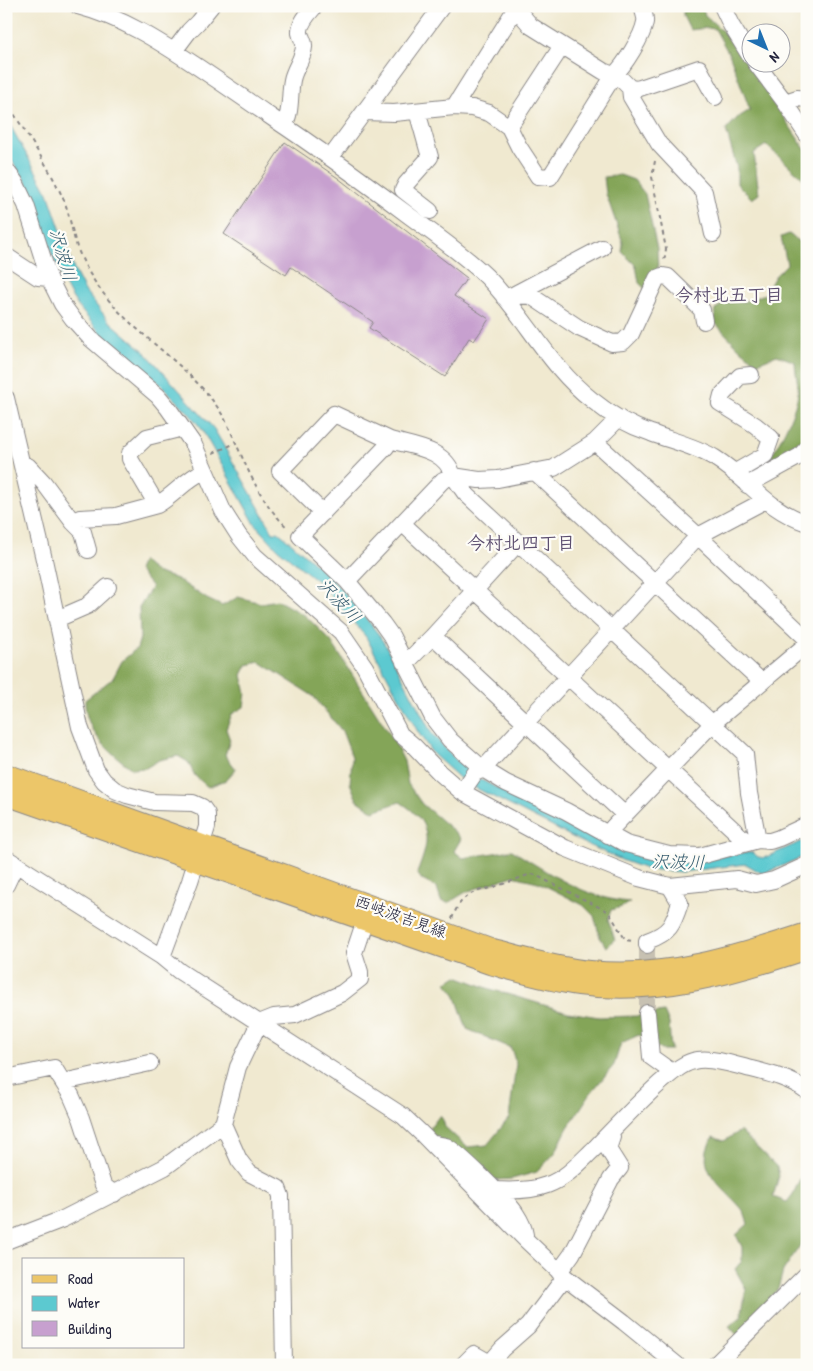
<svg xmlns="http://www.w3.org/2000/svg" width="813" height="1371" font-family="'Patrick Hand','Klee One',sans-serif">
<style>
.forest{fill:#84a559;stroke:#53644a}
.water{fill:#5cc9d0;stroke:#3f7686}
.building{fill:#c7a0cf}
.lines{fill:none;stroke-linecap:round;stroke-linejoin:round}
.minor-tunnel{stroke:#c7c1b2;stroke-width:16;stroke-dasharray:16 8;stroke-linecap:butt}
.minor-casing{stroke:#898686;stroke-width:18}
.major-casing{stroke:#898686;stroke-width:22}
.path{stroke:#898686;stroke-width:2;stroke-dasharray:4 4;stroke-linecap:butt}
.minor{stroke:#fff;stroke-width:16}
.major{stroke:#ecc669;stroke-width:20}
.labels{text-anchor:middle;stroke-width:4.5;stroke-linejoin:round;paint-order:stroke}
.street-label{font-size:16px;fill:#22223b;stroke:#fdfcf7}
.water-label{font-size:18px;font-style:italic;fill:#365c6f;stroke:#fdfcf7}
.neighbourhood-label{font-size:18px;font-weight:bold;fill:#5c4e6f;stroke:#fdfcf7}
</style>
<rect width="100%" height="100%" fill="#fdfcf7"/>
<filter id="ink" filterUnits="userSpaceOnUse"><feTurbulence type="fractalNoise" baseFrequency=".02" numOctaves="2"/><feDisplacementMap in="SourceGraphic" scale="10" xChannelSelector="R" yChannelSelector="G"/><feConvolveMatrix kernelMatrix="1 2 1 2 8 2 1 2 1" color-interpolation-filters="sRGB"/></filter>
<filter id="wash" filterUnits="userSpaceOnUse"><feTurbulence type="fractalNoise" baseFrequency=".0096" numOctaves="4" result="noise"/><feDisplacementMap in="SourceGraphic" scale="20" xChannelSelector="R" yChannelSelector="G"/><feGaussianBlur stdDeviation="1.12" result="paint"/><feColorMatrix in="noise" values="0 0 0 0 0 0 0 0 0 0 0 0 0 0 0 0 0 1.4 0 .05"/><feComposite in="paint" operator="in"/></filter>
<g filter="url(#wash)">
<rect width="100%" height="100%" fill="#f0e9d0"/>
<path class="forest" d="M683 6H702L705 15 730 38 807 152V182L766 145 754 153 759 194 752 199 737 184V168L726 130 737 118 750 110 730 56 715 29 707 28 690 30 683 16Z
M620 175 634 180 645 194 657 249 658 270 646 290 639 283 636 266 622 252 623 243 606 194 604 177Z
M789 234 807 248V442L775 462 769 459C779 444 798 408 798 390 798 380 795 371 795 362L777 355 757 363 740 349 715 323V309L725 303 743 302 765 294 775 276 787 264 781 237Z
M142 561 155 572 177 579 207 599 222 606 238 597 261 603 277 600 306 616 331 641 394 741 404 761 408 784 422 804 455 832 461 839 454 851 463 858 512 850C548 873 587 899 630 902L622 907 611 910 608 919 615 940 606 947 600 937 594 916 583 905 538 882 513 876 466 892 448 903 441 901 437 888 422 880 417 873C430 840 433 823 400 802L373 811 357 800 350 783 352 757 342 731 313 696 260 662 247 665 242 675 246 693 244 707 232 714 226 729 230 740 225 755 236 769 226 780 208 787 195 776 188 762 178 756 159 760 146 768 132 769C109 752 84 731 85 700L113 678 122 661 137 648 140 638 139 607 152 587 138 570Z
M457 976 490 989 568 1012 599 1017 637 1016 664 1012 669 1023 671 1050H661L639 1035 621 1043 614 1065 590 1094 567 1129 555 1153 537 1172 512 1179 494 1180 433 1135 430 1128 440 1115 443 1120 445 1127 467 1147 487 1145 509 1118 516 1064 511 1048 467 1029 455 994 446 983Z
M740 1131 777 1167 779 1176 773 1197 787 1202 793 1194 807 1163V1235L783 1271 778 1289 737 1335 729 1326 741 1317 746 1289 735 1269 742 1261V1247L736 1235 748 1224C746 1219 745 1213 742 1209 724 1187 692 1170 713 1137L724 1141Z"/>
<path class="water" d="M6 118 48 193 75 272 85 291 108 320 144 351 214 429 273 532H278L288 540 328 575 354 603 376 631 386 646 432 734 456 760 476 777 579 832 649 859 676 862 752 852 758 857 764 858 807 839V855L763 874 746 864 681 872 646 869 624 861 588 845 464 782 433 754 418 732 366 637 320 583 277 548 255 524 201 428 187 411 145 369 102 335 77 305 64 284 52 255 39 211 29 186 6 152Z"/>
<g id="blocks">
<path class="building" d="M285 142 338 178 467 278 454 296 489 319 474 341 469 338 445 377 369 328 373 322 291 267 286 275 224 234Z"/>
</g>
</g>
<g filter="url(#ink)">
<use href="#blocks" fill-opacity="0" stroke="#898686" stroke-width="1"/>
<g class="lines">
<path class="minor-tunnel" d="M647 945V1013"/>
<g class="minor-casing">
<path id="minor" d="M78 6C123 18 157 40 195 65 222 83 248 101 274 119 319 149 363 181 407 214 434 234 462 253 486 276 525 315 548 366 592 400 609 414 630 426 651 433 672 441 695 446 715 458 749 479 765 509 807 523
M514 6 531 26 603 71 620 78 630 88 631 97 659 144 704 192 713 234
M722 6 731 25 750 56
M174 51 189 31 198 22 211 6
M755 62 785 102 807 135
M630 88 637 89 699 68 715 97
M785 102 797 98 807 99
M454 107 516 8
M417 111 430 157 406 184 403 190 430 211
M364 112 394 113 454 107 472 108 489 113 509 127 519 147 538 176 550 177 614 75C624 66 643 36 645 22 646 18 643 11 642 6
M284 125C292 112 289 95 292 80 294 69 303 59 304 47 305 42 301 38 300 33 299 23 309 13 315 6
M509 127 562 46
M331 157 442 6
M6 170 15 182 26 205 49 278 62 304 73 319 91 339 158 396 168 408 194 445 223 511 239 536 255 556 341 632 365 667 400 734 413 745 440 773 462 792 475 773 483 769 698 536 764 501
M6 256 38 277 49 278
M513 295 602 248
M504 297 513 295 531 296 579 328 612 343 623 342 631 334 657 278 662 276 668 277 702 310 704 321
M6 398 43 555 80 727 96 770 104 781 115 790 127 795 154 802 193 803 202 807 207 814V827L190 881 162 957
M619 418 595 442 554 468 498 479 479 480 453 476C446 449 414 447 390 440L386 447 300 536 347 581 382 623 392 637 433 718 450 740 483 769 506 783 566 811 626 844 669 855 700 856 758 840 770 841 779 838 807 825
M180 425 175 430 147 437 130 453V459L157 505C174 495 186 479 204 471
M595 442 698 536 807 639
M22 464 28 466 44 483 73 522 83 532 88 550
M534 471 762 682
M734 473 765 455 771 438 755 425 720 403 722 395 740 376 751 375
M747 485 800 456 807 448
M323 513 280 471 334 414 390 440
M73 522 80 518 116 516 157 505
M402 523 748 843
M347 581 443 480 453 476 465 493 745 754 749 793 758 840
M57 619 87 606 108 587
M433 636 625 815
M404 662 411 658 433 636 518 543
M462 792 565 848 639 878 670 886 737 879 756 884 774 880 807 865
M608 835 613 827 713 723 807 644
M6 858 162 957 179 971 403 1116 420 1132 526 1240 565 1277 624 1322 677 1365
M6 885 16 864
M647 945V941C670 933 673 925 680 903L670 886
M647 1013 651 1057 672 1072
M6 1078 54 1068 71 1095 81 1118 103 1185 114 1194
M63 1082 150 1063
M434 1144C438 1145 443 1145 446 1146 456 1150 510 1203 516 1214 520 1220 524 1228 525 1235
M495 1190C512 1191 531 1191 547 1185 567 1178 580 1162 595 1148 616 1126 637 1104 660 1083 671 1074 683 1062 698 1060 713 1058 732 1064 747 1068 767 1073 790 1078 807 1091
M6 1241 63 1219 165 1167 223 1124
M559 1272 572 1254 611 1179 620 1168 608 1149 612 1137 611 1132
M284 1365 281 1196 278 1188 249 1173 239 1160 223 1124 238 1067 259 1023 274 1017 295 1015 342 993 360 979V972L354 953 365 920
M463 1365 474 1354 490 1363 502 1349 528 1326 565 1277
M715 1365 807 1274"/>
</g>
<g class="major-casing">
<path id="major" d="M6 774 493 950C525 958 558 968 590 971 665 979 737 956 807 933
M6 795 490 964C519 972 549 981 579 985 657 996 734 974 807 949"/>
</g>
<path class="path" d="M6 101C26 134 50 167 65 203 70 217 72 232 77 247 83 263 92 279 103 293 136 336 187 363 218 408 229 424 235 442 243 459 254 484 268 510 288 528
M655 161 652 177 666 249 664 262
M213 453 236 443
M452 919C463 888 478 893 503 884 514 881 522 876 533 874L607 911C615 920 619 931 626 940L632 941"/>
<use href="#minor" class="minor"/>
<use href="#major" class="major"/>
</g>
</g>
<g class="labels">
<g class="street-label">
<text transform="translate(401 916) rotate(20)" y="6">西岐波吉見線</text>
</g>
<g class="water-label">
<text transform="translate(63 255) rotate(74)" y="6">沢波川</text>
<text transform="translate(339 601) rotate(47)" y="6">沢波川</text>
<text transform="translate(678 862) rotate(1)" y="6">沢波川</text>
</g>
<g class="neighbourhood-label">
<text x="729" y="301">今村北五丁目</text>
<text x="521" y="549">今村北四丁目</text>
</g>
</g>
<rect width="813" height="1371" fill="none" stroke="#fdfcf7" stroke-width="25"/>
<rect x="22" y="1258" width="162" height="90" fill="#fdfcf7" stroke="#a5a5ac"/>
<rect x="32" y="1275" width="25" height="8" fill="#ecc669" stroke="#a5a5ac"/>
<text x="68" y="1284" font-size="15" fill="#22223b">Road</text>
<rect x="32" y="1296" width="25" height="15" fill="#5cc9d0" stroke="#a5a5ac"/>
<text x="68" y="1308" font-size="15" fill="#22223b">Water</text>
<rect x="32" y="1321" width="25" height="15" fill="#c7a0cf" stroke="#a5a5ac"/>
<text x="68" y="1334" font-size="15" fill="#22223b">Building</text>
<g transform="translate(766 48) rotate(137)"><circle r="24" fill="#fdfcf7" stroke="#a5a5ac"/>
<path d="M0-4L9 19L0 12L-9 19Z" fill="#1f6fb2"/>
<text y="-8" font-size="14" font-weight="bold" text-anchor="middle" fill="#22223b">N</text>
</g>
</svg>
